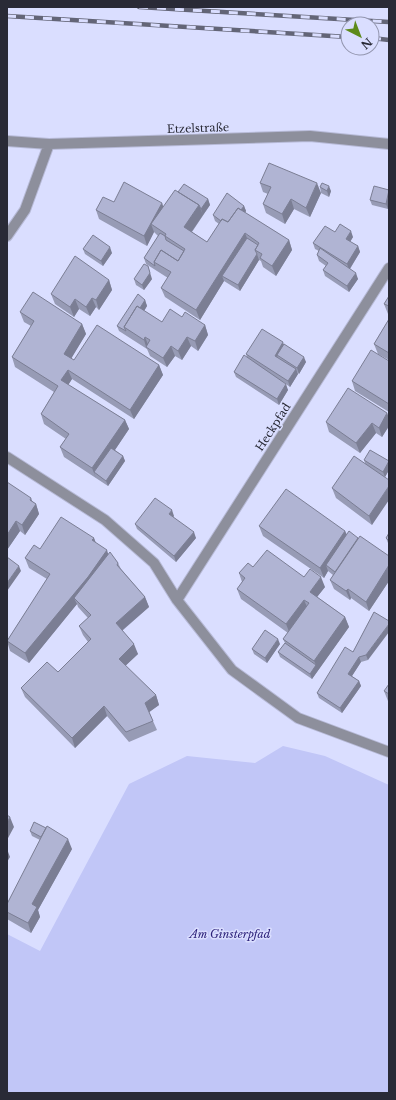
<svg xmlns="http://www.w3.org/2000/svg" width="396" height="1100" font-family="'Libre Baskerville',serif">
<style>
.green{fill:#c1c6f7}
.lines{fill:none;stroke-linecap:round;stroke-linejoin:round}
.street-casing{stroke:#b7bad7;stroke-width:12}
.street{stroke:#8d8f9c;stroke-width:10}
.rail-casing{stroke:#636577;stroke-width:4.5}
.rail{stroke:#dadeff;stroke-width:3;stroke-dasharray:9;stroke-linecap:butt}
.wall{fill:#979bb5}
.shaded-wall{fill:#7b7e94}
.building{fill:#b0b4d3;stroke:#7b7e94}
.labels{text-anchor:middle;stroke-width:3;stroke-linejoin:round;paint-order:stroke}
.street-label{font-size:11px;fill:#292a36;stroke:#dadeff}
.park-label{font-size:11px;font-style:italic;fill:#2b2079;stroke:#dadeff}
</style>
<rect width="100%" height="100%" fill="#dadeff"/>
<path class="green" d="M283 746 325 756 389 785V1093H7V934L40 951 129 784 187 756 255 763Z"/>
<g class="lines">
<g class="street-casing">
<path id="street" d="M7 141 49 144 310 136 389 144
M7 236 25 210 49 144
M7 457 105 520 154 563 177 600 232 670 298 718 389 752
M177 600 389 268"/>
</g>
<use href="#street" class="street"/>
<g class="rail-casing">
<path id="rail" d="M139 7 389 22
M7 16 348 37
M372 38 389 40"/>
</g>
<use href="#rail" class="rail"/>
</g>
<path class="wall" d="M260 183 321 193 310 217 294 209 285 224 266 213 263 204 268 194 263 192Z
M320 187 331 191 329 197 321 193Z
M389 190V205L388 209 372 205 370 200Z
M178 192 208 199 210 205 192 232 207 242 219 224 215 221 213 215 244 206 246 211 245 213 289 240 292 250 276 276 263 267 261 261 259 260 240 291 224 281 200 320 165 297 161 288 168 278 146 264 144 258 158 236 154 232 147 246 99 219 96 210 114 202 162 203 163 207Z
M335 232 353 237 350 242 358 246 360 252 350 269 358 279 349 292 325 276 323 270 326 266 319 261 317 255 319 251 315 249 313 243Z
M83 249 112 253 103 266 85 254Z
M134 279H152L144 290 136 285Z
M109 280 112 290 99 310 96 307 90 316 79 309 74 317 55 304 51 294Z
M389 296V314H388L384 304Z
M145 300 147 306 144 311 162 322 182 317 205 325 208 335 198 351 191 346 182 360 175 356 167 367 150 356 147 349 119 331 117 326Z
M20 312 82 324 86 334 71 358 74 360 159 365 163 375 134 419 72 379 68 385 125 420 129 429 115 450 123 456 125 461 108 486 64 457 60 447 66 439 44 424 41 414 54 392 15 367 12 357 31 326 24 322Z
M389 319V360L378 354 374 344Z
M284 344 306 362 299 374 297 372 298 374 290 387 282 381 288 390 279 405 236 377 234 372 247 357 246 354Z
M389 361V412L355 391 352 381Z
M387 413 389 418V426L382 437 376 433 360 453 329 432 326 422Z
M364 460 389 461V470L385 477 372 525 336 498 332 488 365 463Z
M7 482 36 504 39 514 25 535 20 531 7 550Z
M174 516 173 517 196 538 176 562 137 529 135 524Z
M259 526 345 531 347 535 358 538 389 556V581L369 611 351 598 350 600 334 589 330 580 333 575 328 571 324 578 263 536Z
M389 533V545L388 543 386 538Z
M94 538 96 543 118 563 121 569 145 597 149 607 122 631 138 654 125 666 156 695 159 705 149 712 157 730 129 742 107 716 75 748 25 697 21 688 58 672 88 642 83 635 79 626 88 618 78 607 77 604 29 663 10 651 7 641 47 579 29 568 25 558 40 549Z
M253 567 304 577 325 587 317 597 345 617 349 627 312 679 280 657 278 652 285 643 283 639 288 633 241 599 237 589 242 582 239 573Z
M374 612 368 660 361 662 352 676 359 681 361 686 342 713 319 698 317 693 353 652Z
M280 644 267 663 254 654 252 649Z
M384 691 389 694V701H388Z
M30 831 72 849 38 910 40 917 31 933 7 919V912L40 840 32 836Z"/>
<path class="shaded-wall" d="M317 183 321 193 310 217 306 208Z
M329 186 331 191 329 197 327 191Z
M389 192V205L388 209 386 204Z
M208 199 210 205 203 215 201 209Z
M291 199 294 209 285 224 282 214Z
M162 203 165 212 151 224 154 232 147 246 144 236Z
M199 205 203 215 188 237 184 227Z
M244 206 246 211 232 232 230 226Z
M351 231 353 237 348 245 346 239Z
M245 233 249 243 222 276 224 281 200 320 196 310Z
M289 240 292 250 276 276 272 266Z
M358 246 360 252 349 270 347 264Z
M110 247 112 253 103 266 101 261Z
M257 254 259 260 240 291 238 285Z
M148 266 152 279 144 290 142 285Z
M356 273 358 279 349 292 347 286Z
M109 280 112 290 99 310 96 300Z
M92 298 96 307 90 316 86 307Z
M75 299 79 309 74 317 70 307Z
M145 300 147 306 131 332 127 329Z
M82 324 86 334 68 364 64 354Z
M205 325 208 335 198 351 195 341Z
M145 337 149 347H146L147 350 144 340Z
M187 337 191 346 182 360 178 351Z
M283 342 285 348 277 355 278 359 275 356Z
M171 346 175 356 167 367 163 358Z
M304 357 306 362 299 374 297 368Z
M159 365 163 375 134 419 130 410Z
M296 369 298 374 290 387 288 381Z
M68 370 72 379 65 390 61 380Z
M286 384 288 390 279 405 277 399Z
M387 413 389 418V426L382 437 379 428Z
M125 420 129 429 98 475 94 472 96 478 92 468Z
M372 423 376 433 360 453 356 443Z
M123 456 125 461 108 486 106 481Z
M389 461V470L385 477 383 472Z
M389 486V500L372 525 369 516Z
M31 498 34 506 36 504 39 514 25 535 22 525Z
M172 510 174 516 171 520 169 514Z
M16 521 20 531 7 550V535Z
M345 531 349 540 326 565 328 571 324 578 320 568Z
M194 532 196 538 176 562 174 556Z
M94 538 97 547 92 540Z
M107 550 110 560 74 598 77 604 29 663 25 653Z
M389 565V581L369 611 366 602Z
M19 566 21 571 7 591V583Z
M321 577 325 587 313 602 310 592Z
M348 589 351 598 350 600 346 591Z
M145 597 149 607 119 633 116 623Z
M304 600 308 609 290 634 286 624Z
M345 617 349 627 312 679 310 674 316 665 314 661Z
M389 624V632L368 660 366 655Z
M278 639 280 644 267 663 265 658Z
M134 644 138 654 122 669 119 659Z
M359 657 361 662 350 679 348 674Z
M359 681 361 686 342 713 340 708Z
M156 695 159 705 148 713 145 703Z
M104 706 107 716 75 748 72 738Z
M10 817 14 827 7 840V823Z
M68 839 72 849 38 910 40 917 31 933 28 923 32 904Z
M7 849 10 857 7 862Z"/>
<path class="building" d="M269 163 317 183 306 208 291 199 282 214 263 204 271 187 260 183Z
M124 182 162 203 144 236 96 210 103 197 114 202Z
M322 183 329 186 327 191 320 187Z
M184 184 208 199 201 209 199 205 178 192Z
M374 186 389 190 386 204 370 200Z
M175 190 199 205 184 227 207 242 222 219 228 222 238 208 289 240 272 266 260 258 262 254 255 250 259 243 245 233 196 310 161 288 171 272 154 262 161 250 178 261 185 249 165 236 166 234 151 224Z
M227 193 244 206 241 210 238 208 228 222 222 219 221 221 213 215Z
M340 224 351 231 346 239 358 246 347 264 313 243 325 226 335 232Z
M160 233 165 236 166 240 184 251 178 261 161 250 154 262 155 266 144 258Z
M93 235 110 247 101 261 83 249Z
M247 238 258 245 255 250 257 254 238 285 222 276Z
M320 248 356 273 347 286 323 270 328 263 317 255Z
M75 256 109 280 96 300 92 298 86 307 75 299 70 307 51 294Z
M144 264 148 266 150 273 142 285 134 279Z
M33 292 82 324 64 354 74 360 97 325 159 365 130 410 68 370 61 380 125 420 92 468 60 447 69 434 41 414 58 386 12 357 34 321 20 312Z
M138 294 145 300 140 308 137 306 124 327 126 331 117 326Z
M389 296V306L384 304Z
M137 306 162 322 170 309 182 317 185 312 205 325 195 341 187 337 178 351 171 346 163 358 146 347 150 340 145 337 144 340 124 327Z
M389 319V353L374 344Z
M262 329 283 342 275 356 296 369 288 381 246 354Z
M284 344 304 357 297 368 277 355Z
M371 350 389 361V404L352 381Z
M244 355 286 384 277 399 234 372Z
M348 388 387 413 379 428 372 423 356 443 326 422Z
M111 448 123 456 106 481 94 472Z
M370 450 389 461 383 472 364 460Z
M354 456 389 480V486L369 516 332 488Z
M7 482 31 498 30 500 36 504 22 525 16 521 7 535Z
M286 489 345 531 320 568 259 526Z
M155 498 172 510 169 514 194 532 174 556 135 524Z
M61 517 94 538 92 540 107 550 88 577 25 653 7 641 50 574 25 558 34 545 40 549Z
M349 531 358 538 335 572 326 565Z
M389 533V541L386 538Z
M360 536 389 556V565L366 602 348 589 346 591 330 580Z
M267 550 304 577 310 569 321 577 310 592 345 617 314 661 283 639 309 603 304 600 286 624 237 589 245 578 239 573 248 563 253 567Z
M110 552 118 563 117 565 145 597 116 623 134 644 119 659 156 695 145 703 153 721 126 732 104 706 72 738 21 688 47 662 58 672 91 639 79 626 91 615 74 598Z
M7 557 19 566 7 583Z
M374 612 389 621V624L366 655 359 657 348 674 359 681 340 708 317 693 345 647 353 652Z
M265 630 278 639 265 658 252 649Z
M285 643 316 665 310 674 278 652Z
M389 684V694L384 691Z
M7 815 10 817 7 823Z
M34 822 46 828 41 837 30 831Z
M47 826 68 839 32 904 37 907 28 923 7 912V904Z"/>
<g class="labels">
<g class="street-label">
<text transform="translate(198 128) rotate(-2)" y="4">Etzelstraße</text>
<text transform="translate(273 427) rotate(-57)" y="4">Heckpfad</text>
</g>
<g class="park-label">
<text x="230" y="938">Am Ginsterpfad</text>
</g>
</g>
<rect width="396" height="1100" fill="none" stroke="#292a36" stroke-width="16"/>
<g transform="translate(360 36) rotate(138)"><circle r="19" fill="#dadeff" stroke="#9396af"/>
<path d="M0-3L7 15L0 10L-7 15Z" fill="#5d8a1b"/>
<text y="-6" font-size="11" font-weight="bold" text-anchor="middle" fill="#292a36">N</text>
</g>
</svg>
